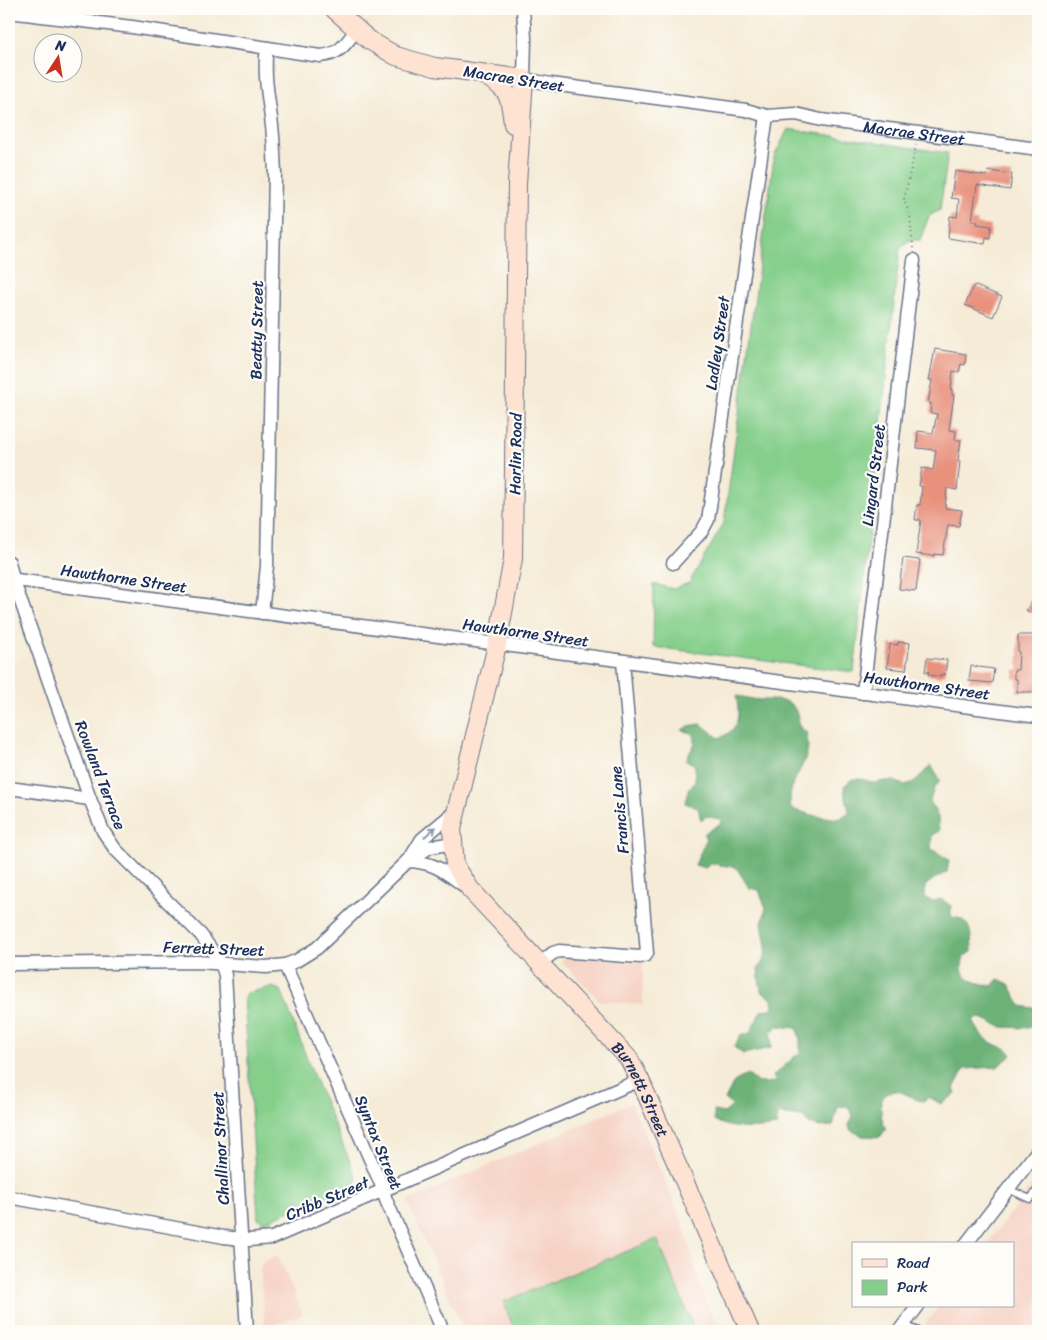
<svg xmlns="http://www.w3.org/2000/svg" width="1047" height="1340" font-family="Sriracha,sans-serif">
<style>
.built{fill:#f6d2c4}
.green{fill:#85cf8b;stroke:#507f74}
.forest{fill:#6cb277;stroke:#44706a}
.building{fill:#e8917d}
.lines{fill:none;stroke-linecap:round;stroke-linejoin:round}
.lane-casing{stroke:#677188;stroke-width:9}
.street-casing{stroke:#677188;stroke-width:15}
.secondary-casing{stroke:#677188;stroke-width:20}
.path{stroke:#677188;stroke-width:2;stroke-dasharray:1 4;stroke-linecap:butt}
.lane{stroke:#fff;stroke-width:6}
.street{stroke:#fff;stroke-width:12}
.secondary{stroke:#fee3d2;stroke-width:18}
.oneway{stroke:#8d97ae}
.labels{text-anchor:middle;stroke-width:4.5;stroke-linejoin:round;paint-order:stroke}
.street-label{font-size:16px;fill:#1b2f5e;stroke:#fdfcf7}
</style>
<rect width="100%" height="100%" fill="#fdfcf7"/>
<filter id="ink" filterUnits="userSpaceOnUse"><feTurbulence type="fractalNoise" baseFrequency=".02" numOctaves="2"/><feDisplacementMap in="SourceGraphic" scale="10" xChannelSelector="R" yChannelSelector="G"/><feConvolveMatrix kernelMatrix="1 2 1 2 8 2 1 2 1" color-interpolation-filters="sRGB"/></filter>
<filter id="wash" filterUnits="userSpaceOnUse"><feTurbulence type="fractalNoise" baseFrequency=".0096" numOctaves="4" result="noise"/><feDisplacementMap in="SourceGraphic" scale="20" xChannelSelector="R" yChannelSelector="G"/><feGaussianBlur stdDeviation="1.12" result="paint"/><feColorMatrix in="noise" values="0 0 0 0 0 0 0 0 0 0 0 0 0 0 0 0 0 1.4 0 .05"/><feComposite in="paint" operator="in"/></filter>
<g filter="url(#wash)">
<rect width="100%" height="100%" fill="#f5ebd6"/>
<path class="built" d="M567 956 643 963V1005L600 1001 561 961Z
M631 1103 680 1215 701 1288 720 1331H464L407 1201Z
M1038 1176V1331H920L939 1306H1013V1244H987Z
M278 1255 303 1314 265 1329 260 1267 264 1261Z"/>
<path class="green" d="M788 129 948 153 940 210 929 216 920 240H910L900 248 854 672 653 647 654 584 673 589 689 583 724 523 774 157Z
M271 987 281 990 312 1072 357 1178 355 1184 264 1222 258 1219 244 997 247 993Z
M657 1239 695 1331H515L503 1302Z"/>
<path class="forest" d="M736 696C745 697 753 700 763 700 788 700 796 699 800 728L806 732C816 764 784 777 791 809L816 816 839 819 849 812C848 803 844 795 844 786L852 779H861L875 783 884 781H894L904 785 915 782 931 765 940 781 934 788 930 801 938 817 939 831 932 835 931 850H934L949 860 947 872 934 879 925 886V898L932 901 941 899 951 906V917C972 918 971 934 972 952L964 956C956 980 974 982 992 986L998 979 1009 984 1021 1006 1038 1009V1023L1035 1022 1029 1028 1002 1027 981 1018 973 1019C976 1030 985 1040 996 1045 1005 1049 1006 1046 1012 1055L997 1067 964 1069 954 1088 956 1094 941 1104 929 1097 923 1101C905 1099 899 1081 881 1099V1116L886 1129 880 1137 863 1136 850 1130 849 1125 853 1116 848 1106 838 1107 833 1126 820 1127 809 1124 802 1117 778 1114 777 1126C758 1129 732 1131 714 1120V1111L724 1113 733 1106 725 1100 734 1082 747 1074 758 1083 776 1082 773 1076 800 1052V1040L797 1028 777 1026 771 1033V1048L743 1054 734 1047 740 1036 750 1033 761 1011 773 1008 772 999 761 991 758 970 765 957 766 946 762 924 766 908 759 890 749 888 736 867C727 867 720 864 711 864L705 868 695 865 706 840 704 834 721 823 720 819 706 816 701 820 698 808 685 803 688 790 695 781V765L686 760 695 743 692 733 682 730 689 726 701 724 719 738C740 730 740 715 736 696Z"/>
<g id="blocks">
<path class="building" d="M955 171 987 176 988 171 1012 174 1010 190 977 185 972 221H978L977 224 991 226 990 238 986 237 985 244 948 238 950 216 957 217 959 199 951 198Z
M974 285 1002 297 993 317 965 305Z
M935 349 966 354 965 365 961 364 959 372 953 371 951 390H952V395H954L949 430 956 431 955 440H961L958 461H960L957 490 947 488 945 508 962 510 959 526 948 525 943 555 934 554V556L916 554 921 520H915L917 505H920L922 486H919L922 468 933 470 936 450 917 448 918 431 933 433 937 414 930 413 931 403H928L932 380H929Z
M903 558 920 560 916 591 899 589Z
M1038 591V617L1026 610Z
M1018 635H1038V692H1017V679H1014V670H1018L1019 652H1018Z
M898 642 910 643 906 670 887 668 890 644 898 645Z
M927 658 947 660 945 675 941 674V677L928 675 929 672H925Z
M971 666 994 669 992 683 969 681Z"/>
</g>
</g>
<g filter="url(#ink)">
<use href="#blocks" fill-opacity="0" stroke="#677188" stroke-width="1"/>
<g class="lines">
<g class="lane-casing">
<path id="lane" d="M1008 1189 1030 1199 1038 1189
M904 1325 918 1331"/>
</g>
<g class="street-casing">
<g id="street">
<path id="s1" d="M523 9 525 38 524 79 551 84 746 110 767 116 796 114 821 120 1038 149"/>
<path d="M9 12 132 27 320 56C339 55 346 44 356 30"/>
<path d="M9 562 13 579 90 799 103 831 115 849 201 935 221 963 225 975 247 1331"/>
<path d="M673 563 702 531 708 520 767 116"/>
<path d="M9 579 1038 716"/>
<path d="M262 613 267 566 275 173C274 157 274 142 272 126 269 99 263 75 267 48"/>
<path d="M863 693 914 260"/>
<path d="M9 788 90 799"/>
<path d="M411 857 422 839 458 809"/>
<path d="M408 861C435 862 445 872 466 887"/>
<path d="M540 963 553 953 559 951 640 957 646 955 647 953 623 661"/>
<path d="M9 964 199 962 266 967 285 965 296 961 317 948 408 861 430 847 453 843"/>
<path d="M285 965 381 1184 386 1200 443 1331"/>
<path d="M9 1197 224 1237 249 1240 272 1238 640 1080"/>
<path d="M966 1244 1038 1150"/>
<path d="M899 1331 918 1306"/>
</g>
</g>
<g class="secondary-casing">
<g id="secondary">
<path id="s2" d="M334 9 369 40 396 56 435 67 524 79 517 184 513 559 497 645 452 829 455 865 470 889 629 1059 640 1080 750 1331"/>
<path d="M483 75C509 89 510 95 513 124"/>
</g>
</g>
<path class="path" d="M913 248 910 215 904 200 916 145"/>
<use href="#lane" class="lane"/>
<use href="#street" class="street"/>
<use href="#secondary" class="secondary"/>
</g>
<defs><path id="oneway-shaft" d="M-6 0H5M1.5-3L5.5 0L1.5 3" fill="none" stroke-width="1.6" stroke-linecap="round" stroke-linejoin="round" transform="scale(1.25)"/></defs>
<use class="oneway" href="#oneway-shaft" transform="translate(430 832) rotate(-41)"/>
</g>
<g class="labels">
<g class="street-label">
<text transform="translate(514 78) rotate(9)" y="6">Macrae Street</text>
<text dy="6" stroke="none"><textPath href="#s1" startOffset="465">Macrae Street</textPath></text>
<text transform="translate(256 330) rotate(-89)" y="6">Beatty Street</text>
<text transform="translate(717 343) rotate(-82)" y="6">Ladley Street</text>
<text transform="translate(515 454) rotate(-89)" y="6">Harlin Road</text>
<text transform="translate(873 475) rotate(-83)" y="6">Lingard Street</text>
<text transform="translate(124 578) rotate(8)" y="6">Hawthorne Street</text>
<text transform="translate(526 632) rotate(8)" y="6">Hawthorne Street</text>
<text transform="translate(927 685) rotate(8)" y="6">Hawthorne Street</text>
<text transform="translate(101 775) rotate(69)" y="6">Rowland Terrace</text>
<text transform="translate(619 810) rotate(-95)" y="6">Francis Lane</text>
<text transform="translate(214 948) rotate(2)" y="6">Ferrett Street</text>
<text dy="6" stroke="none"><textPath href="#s2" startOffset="1295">Burnett Street</textPath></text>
<text transform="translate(379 1142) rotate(68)" y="6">Syntax Street</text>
<text transform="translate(220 1148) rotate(-93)" y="6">Challinor Street</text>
<text transform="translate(327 1198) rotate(-23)" y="6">Cribb Street</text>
</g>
</g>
<rect width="1047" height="1340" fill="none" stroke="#fdfcf7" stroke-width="30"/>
<rect x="852" y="1242" width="162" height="65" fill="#fdfcf7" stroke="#a3aaba"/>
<rect x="862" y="1259" width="25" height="8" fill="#fee3d2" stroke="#a3aaba"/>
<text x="897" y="1268" font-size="15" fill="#1b2f5e">Road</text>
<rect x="862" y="1280" width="25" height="15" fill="#85cf8b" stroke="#a3aaba"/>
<text x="897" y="1292" font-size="15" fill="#1b2f5e">Park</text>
<g transform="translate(58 58) rotate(12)"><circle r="24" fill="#fdfcf7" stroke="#a3aaba"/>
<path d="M0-4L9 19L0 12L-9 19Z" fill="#c8321e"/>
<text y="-8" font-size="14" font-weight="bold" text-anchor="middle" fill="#1b2f5e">N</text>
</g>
</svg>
